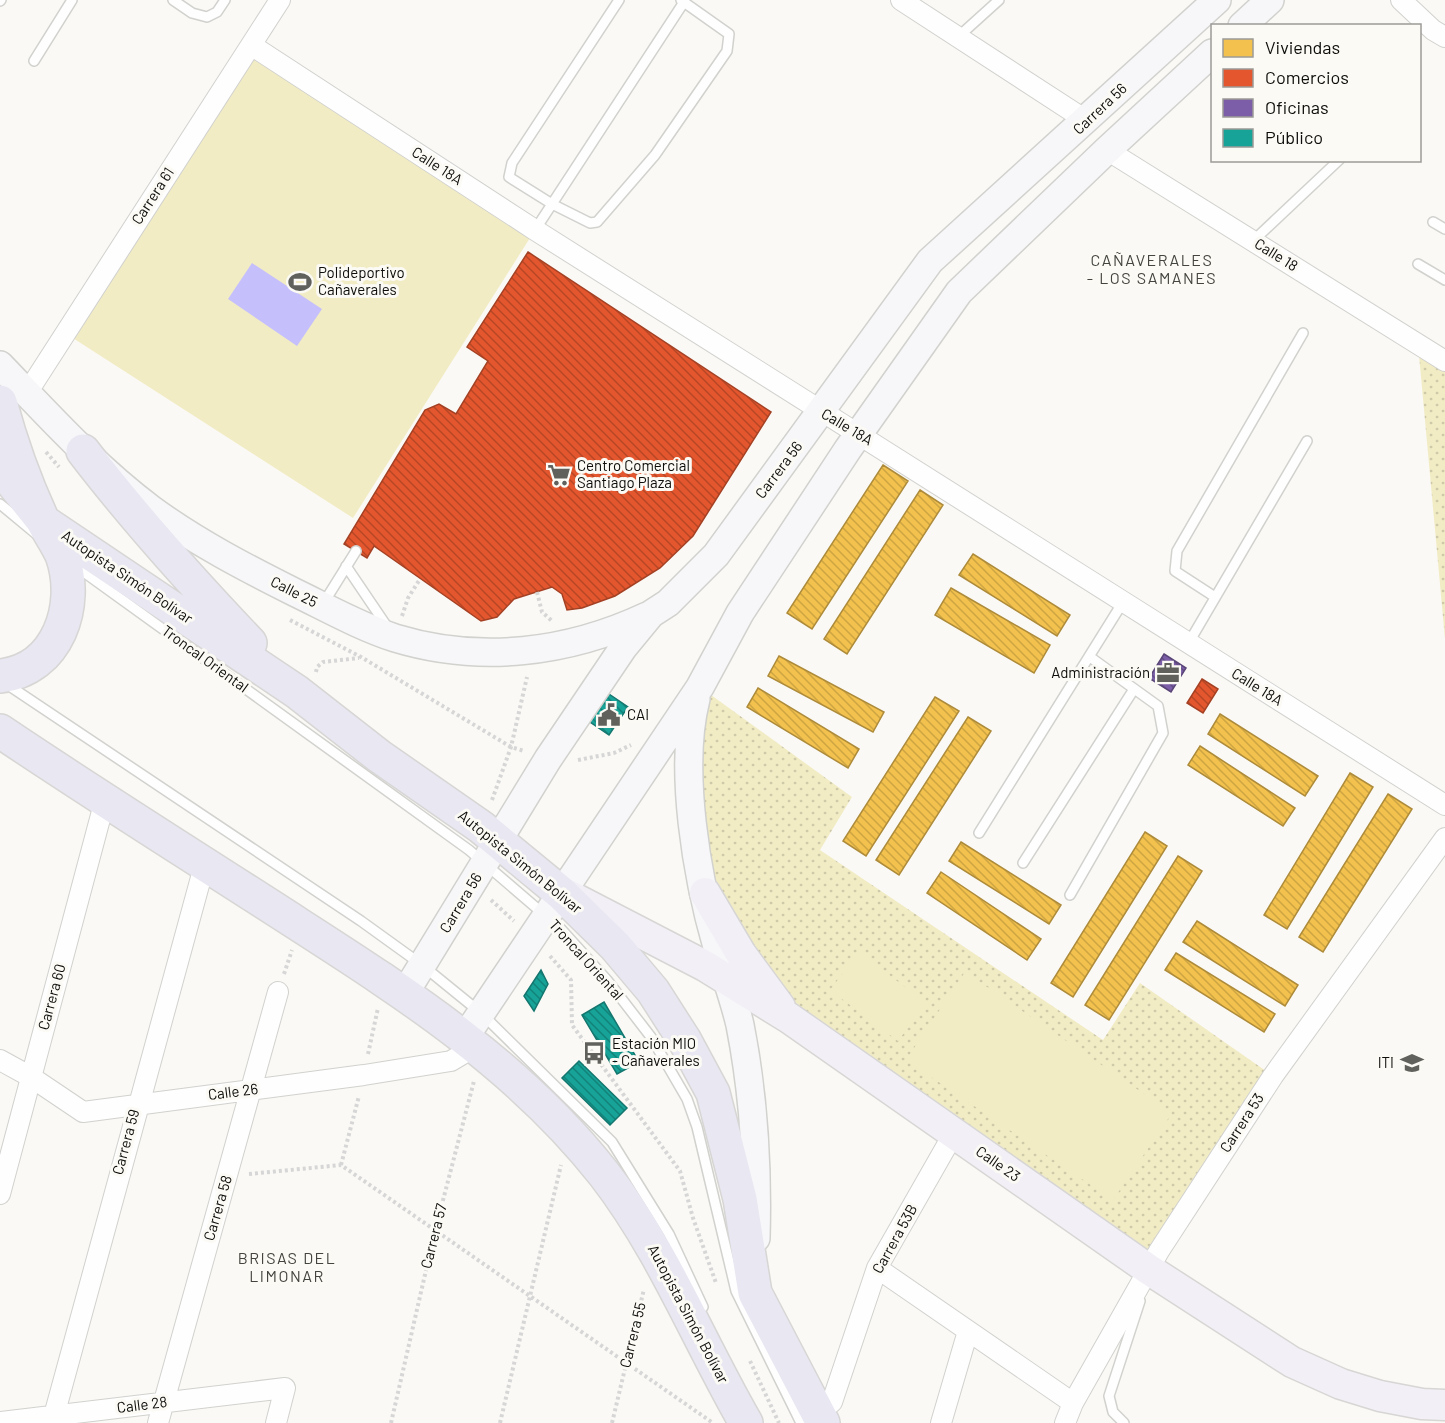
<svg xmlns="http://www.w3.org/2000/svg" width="1445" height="1423" font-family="Barlow,sans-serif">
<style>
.park{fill:url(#park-dots)}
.garden{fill:#f2ecc5}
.water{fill:#c5c0fb}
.homes{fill:url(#homes-back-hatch);stroke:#ad8b3a;stroke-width:1.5}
.shops{fill:url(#shops-back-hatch);stroke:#a44124;stroke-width:1.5}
.offices{fill:url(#offices-back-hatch);stroke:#5a4678;stroke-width:1.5}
.public{fill:url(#public-back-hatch);stroke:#14766e;stroke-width:1.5}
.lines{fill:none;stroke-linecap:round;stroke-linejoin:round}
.lane-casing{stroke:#d1d1ce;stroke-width:12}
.street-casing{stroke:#d1d1ce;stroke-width:22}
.secondary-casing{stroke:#d1d1ce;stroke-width:30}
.primary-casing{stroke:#d7d6d4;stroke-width:33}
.highway-casing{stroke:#d7d6d4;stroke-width:36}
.path{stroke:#d6d6d6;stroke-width:4;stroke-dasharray:3 3;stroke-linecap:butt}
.lane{stroke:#fefefe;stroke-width:9}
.street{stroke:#fefefe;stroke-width:20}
.secondary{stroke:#f7f7f9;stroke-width:27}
.primary{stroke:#f2f0f6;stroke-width:30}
.highway{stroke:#e8e7f2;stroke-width:33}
.labels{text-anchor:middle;stroke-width:6;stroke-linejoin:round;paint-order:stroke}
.street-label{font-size:15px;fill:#0d0d0b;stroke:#fbfaf4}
.poi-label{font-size:15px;fill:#0d0d0b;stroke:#fbfaf4;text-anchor:start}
.neighbourhood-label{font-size:16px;letter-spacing:1.5px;fill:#454540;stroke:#fbfaf4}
</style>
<defs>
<pattern id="park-dots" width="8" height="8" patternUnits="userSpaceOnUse" patternTransform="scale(1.5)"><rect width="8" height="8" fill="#f2ecc5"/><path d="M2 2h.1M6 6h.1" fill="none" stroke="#cec9a8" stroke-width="1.8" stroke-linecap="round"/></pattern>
<pattern id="homes-back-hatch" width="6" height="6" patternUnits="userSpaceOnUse" patternTransform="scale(1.5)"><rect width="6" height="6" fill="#f2c14e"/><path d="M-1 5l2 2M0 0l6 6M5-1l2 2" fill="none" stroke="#cea543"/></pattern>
<pattern id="shops-back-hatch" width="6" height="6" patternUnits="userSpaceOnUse" patternTransform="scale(1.5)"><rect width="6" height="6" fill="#e4572e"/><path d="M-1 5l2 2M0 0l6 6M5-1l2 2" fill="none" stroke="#b74625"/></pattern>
<pattern id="offices-back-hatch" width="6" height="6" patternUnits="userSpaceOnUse" patternTransform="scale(1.5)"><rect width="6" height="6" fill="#7b5ea7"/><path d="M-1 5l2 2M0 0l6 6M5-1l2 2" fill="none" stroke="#634c86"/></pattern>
<pattern id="public-back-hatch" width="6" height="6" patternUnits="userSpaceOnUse" patternTransform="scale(1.5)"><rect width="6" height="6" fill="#17a398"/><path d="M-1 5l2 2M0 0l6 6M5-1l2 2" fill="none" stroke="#13837a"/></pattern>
</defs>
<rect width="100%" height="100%" fill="#faf9f5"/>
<path class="park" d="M1418 344 1445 361V639Z
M700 687 852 797 820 850 1103 1040 1140 983 1273 1076 1148 1269 789 1018 705 894Z"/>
<path class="garden" d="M251 45 535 230 353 518 65 333Z
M859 952 926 1003 898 1041 830 990Z
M965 972 1172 1113 1113 1200 906 1060Z"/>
<path class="water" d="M252 263 322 309 297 346 228 299Z"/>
<path class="homes" d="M883 465 908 481 812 629 787 613Z
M920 490 943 505 847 654 824 639Z
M973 554 1070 615 1057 636 959 575Z
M951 588 1050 645 1034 673 935 615Z
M779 656 884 712 873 732 768 676Z
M758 688 859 749 848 768 747 707Z
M935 697 959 711 866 856 843 841Z
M1220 714 1318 776 1305 796 1208 734Z
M968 717 991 731 899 875 876 860Z
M1200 746 1295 808 1283 826 1188 765Z
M1350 773 1373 787 1287 929 1264 915Z
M1388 794 1412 809 1323 952 1299 937Z
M1145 832 1167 846 1073 997 1051 983Z
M961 842 1061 905 1049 924 949 861Z
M1178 856 1202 871 1109 1020 1085 1005Z
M941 872 1041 939 1027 960 927 893Z
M1197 921 1298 985 1285 1006 1183 942Z
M1176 953 1275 1014 1264 1032 1165 970Z"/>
<path class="shops" d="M528 252 771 412 693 536 660 568 615 596 582 608 567 610 562 594 552 587 514 599 497 617 481 621 374 546 367 558 344 544 425 410 439 404 456 414 488 361 467 347Z
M1202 679 1218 689 1203 713 1187 703Z"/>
<path class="offices" d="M1164 654 1186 668 1171 692 1149 678Z"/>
<path class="public" d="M609 694 628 707 609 735 590 722Z
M541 970 548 984 534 1011 524 996Z
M604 1002 639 1062 617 1074 582 1015Z
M579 1061 627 1108 610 1125 562 1078Z"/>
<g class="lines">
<g class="lane-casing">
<path id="lane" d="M173 0 192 13 207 17 217 12 225 0
M619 0 512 163 509 177 552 204 590 223 597 222 655 155 727 51 729 34 681 0
M0 1 1 0
M958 37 999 0
M34 61 72 0
M1433 222 1445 229
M535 230 684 2
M1253 241 1339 160
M1418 264 1445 280
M0 504 35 533
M74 565 469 850 561 929 607 980 651 1037 687 1099 697 1127 736 1291 801 1423
M346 566 388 628
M1215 597 1175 571 1177 551 1303 333
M323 604 356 551
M1188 644 1307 441
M5 683 361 921 422 965 481 1013 612 1142 669 1234 703 1307
M979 833 1123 602
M1023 863 1134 689
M1070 895 1163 733 1158 706 1090 657
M1124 1423 1113 1412 1109 1396 1140 1301"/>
</g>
<g class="street-casing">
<path id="street" d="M901 0 1087 121
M1401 0 1433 30 1445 37
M251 45 535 230 1445 805
M1107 150 1445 361
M27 393 280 0
M0 1060 31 1077 83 1112 364 1075 451 1061 476 1046
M0 1194 105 800
M877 1268 1073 1403
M819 1412 832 1402 877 1268 954 1133
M0 1422 285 1388 276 1423
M52 1423 205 863
M158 1423 278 992
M941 1423 968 1331
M1065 1423 1073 1403 1159 1251 1273 1076 1445 838"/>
</g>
<g class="secondary-casing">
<path id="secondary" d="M1242 26 1270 0
M0 365C48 415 95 467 151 509 196 542 246 568 296 593 329 609 361 627 395 638 480 664 568 653 647 616
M696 699C678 769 697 878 717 947 724 973 734 999 740 1025 754 1096 758 1167 756 1238
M405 993 548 759 623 648 651 614 668 603 716 555 930 261 1217 0
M465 1037 700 687 740 613 848 449 959 292 1107 150 1212 53"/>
</g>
<g class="primary-casing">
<path id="primary" d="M705 893 741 954 780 1007
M568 895 705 966 789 1018 1148 1269 1292 1362 1341 1384 1380 1396 1422 1404 1445 1405"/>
</g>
<g class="highway-casing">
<path id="highway" d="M0 402C11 443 26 485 44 523 50 534 57 544 62 555 80 605 58 670 0 676
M83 451C135 519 191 581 250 643
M0 467 44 522 297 692 379 756 481 827 561 893 615 946 653 991 685 1041 713 1093 740 1199 755 1293 823 1423
M0 731C98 797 199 860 298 924 410 996 521 1068 604 1174 663 1250 698 1340 746 1423"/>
</g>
<path class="path" d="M46 452 59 467
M537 592 542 612 552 621
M402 616 408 598 420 579
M290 620 361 657 511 747 524 751
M316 672 317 667 323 662 359 658
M578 760 614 753 631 745
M492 800 511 747 527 677
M491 900 514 921
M550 956 571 980 572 1025 680 1171 693 1218 716 1283
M284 974 292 950
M368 1054 378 1008
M341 1165 359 1096
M249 1174 341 1165 713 1423
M750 1361 779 1423
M391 1423 435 1231 474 1081
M500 1423 561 1165
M612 1423 644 1289"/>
<use href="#lane" class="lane"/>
<use href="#street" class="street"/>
<use href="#secondary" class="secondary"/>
<use href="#primary" class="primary"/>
<use href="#highway" class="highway"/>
</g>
<defs>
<g id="stadium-bare" transform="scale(1.8)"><path d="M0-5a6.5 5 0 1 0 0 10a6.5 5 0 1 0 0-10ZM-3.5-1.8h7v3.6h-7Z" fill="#60605d" stroke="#fbfaf4" stroke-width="2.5" paint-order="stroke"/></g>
<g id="supermarket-bare" transform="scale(1.8)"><path d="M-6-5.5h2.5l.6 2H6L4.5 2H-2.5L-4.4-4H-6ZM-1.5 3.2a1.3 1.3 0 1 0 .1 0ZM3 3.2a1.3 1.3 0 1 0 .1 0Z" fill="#60605d" stroke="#fbfaf4" stroke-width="2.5" paint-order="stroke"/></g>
<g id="office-bare" transform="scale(1.8)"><path d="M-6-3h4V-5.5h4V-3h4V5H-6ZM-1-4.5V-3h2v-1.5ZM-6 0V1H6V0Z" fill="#60605d" stroke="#fbfaf4" stroke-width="2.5" paint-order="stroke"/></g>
<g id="civic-bare" transform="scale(1.8)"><path d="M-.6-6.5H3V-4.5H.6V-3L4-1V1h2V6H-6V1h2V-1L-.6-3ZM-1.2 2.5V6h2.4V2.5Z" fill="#60605d" stroke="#fbfaf4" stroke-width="2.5" paint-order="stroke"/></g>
<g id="bus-bare" transform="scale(1.8)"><path d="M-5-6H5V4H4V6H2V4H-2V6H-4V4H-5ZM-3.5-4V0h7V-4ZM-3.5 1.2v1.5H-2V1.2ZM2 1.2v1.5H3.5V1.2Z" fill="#60605d" stroke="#fbfaf4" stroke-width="2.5" paint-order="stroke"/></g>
<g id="school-bare" transform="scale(1.8)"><path d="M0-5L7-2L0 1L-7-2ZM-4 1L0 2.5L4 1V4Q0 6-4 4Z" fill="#60605d" stroke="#fbfaf4" stroke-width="2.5" paint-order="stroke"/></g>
</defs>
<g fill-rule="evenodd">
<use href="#stadium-bare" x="300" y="282"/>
<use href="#supermarket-bare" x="559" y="475"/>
<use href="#office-bare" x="1168" y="673"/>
<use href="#civic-bare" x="609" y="715"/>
<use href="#bus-bare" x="594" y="1053"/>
<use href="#school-bare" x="1412" y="1063"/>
</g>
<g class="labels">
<g class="street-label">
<text transform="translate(1100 109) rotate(-43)" y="5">Carrera 56</text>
<text transform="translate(437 166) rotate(33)" y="5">Calle 18A</text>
<text transform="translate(153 196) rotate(-57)" y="5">Carrera 61</text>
<text transform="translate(1276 255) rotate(32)" y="5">Calle 18</text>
<text transform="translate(847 427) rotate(31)" y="5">Calle 18A</text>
<text transform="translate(779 470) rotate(-53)" y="5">Carrera 56</text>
<text transform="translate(127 577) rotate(34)" y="5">Autopista Simón Bolívar</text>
<text transform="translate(294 592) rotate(27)" y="5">Calle 25</text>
<text transform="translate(205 659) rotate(36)" y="5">Troncal Oriental</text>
<text transform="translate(1257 687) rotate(32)" y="5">Calle 18A</text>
<text transform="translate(520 862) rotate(39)" y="5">Autopista Simón Bolívar</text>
<text transform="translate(461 903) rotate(-59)" y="5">Carrera 56</text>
<text transform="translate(586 960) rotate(48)" y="5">Troncal Oriental</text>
<text transform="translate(52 997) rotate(-75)" y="5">Carrera 60</text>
<text transform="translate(233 1092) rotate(-7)" y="5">Calle 26</text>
<text transform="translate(1242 1123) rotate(-57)" y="5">Carrera 53</text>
<text transform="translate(126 1142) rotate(-75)" y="5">Carrera 59</text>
<text transform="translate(998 1164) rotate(35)" y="5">Calle 23</text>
<text transform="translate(218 1208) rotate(-74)" y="5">Carrera 58</text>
<text transform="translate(434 1236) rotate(-76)" y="5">Carrera 57</text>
<text transform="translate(895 1239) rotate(-61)" y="5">Carrera 53B</text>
<text transform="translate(688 1314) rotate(62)" y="5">Autopista Simón Bolívar</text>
<text transform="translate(633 1335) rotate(-76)" y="5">Carrera 55</text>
<text transform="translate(142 1405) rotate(-7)" y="5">Calle 28</text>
</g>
<g class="poi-label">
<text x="318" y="278">Polideportivo<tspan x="318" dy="17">Cañaverales</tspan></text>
<text x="577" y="471">Centro Comercial<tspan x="577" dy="17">Santiago Plaza</tspan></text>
<text x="1150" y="678" text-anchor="end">Administración</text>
<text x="627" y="720">CAI</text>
<text x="612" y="1049">Estación MIO<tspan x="612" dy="17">- Cañaverales</tspan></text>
<text x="1394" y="1068" text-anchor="end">ITI</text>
</g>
<g class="neighbourhood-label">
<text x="1152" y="266">CAÑAVERALES<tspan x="1152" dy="18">- LOS SAMANES</tspan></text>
<text x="287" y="1264">BRISAS DEL<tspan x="287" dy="18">LIMONAR</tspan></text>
</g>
</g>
<rect x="1211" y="24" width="210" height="138" fill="#fbfaf4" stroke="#9c9b97" stroke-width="1.5"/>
<rect x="1223" y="39" width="30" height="18" fill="#f2c14e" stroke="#9c9b97" stroke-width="1.5"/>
<text x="1265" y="54" font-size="18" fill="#0d0d0b">Viviendas</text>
<rect x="1223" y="69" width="30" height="18" fill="#e4572e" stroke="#9c9b97" stroke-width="1.5"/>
<text x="1265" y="84" font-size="18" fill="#0d0d0b">Comercios</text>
<rect x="1223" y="99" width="30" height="18" fill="#7b5ea7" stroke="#9c9b97" stroke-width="1.5"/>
<text x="1265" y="114" font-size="18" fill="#0d0d0b">Oficinas</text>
<rect x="1223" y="129" width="30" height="18" fill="#17a398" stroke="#9c9b97" stroke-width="1.5"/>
<text x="1265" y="144" font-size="18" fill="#0d0d0b">Público</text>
</svg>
